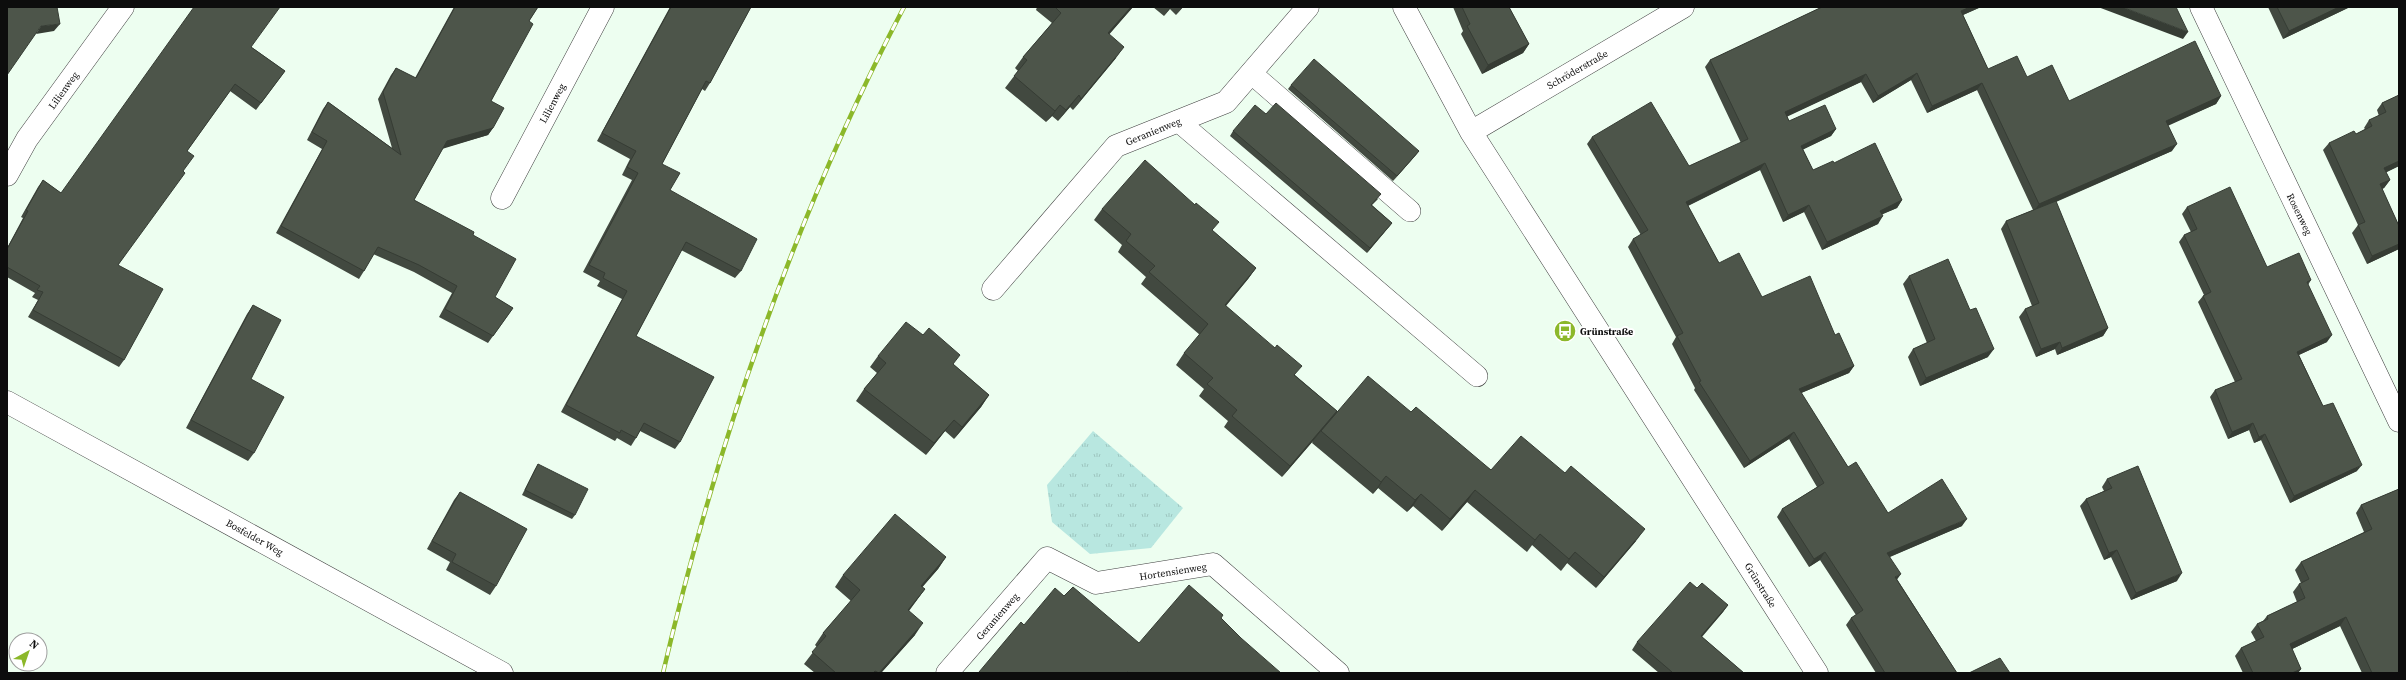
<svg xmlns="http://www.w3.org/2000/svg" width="2406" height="680" font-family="'Source Serif 4',serif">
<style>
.park{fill:url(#park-tufts)}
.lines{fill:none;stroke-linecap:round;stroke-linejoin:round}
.service-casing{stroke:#404040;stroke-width:22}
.minor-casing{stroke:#404040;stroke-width:23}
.tertiary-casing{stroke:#404040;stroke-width:23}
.service{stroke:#fff;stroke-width:21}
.minor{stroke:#fff;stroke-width:22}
.tertiary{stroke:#fff;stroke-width:22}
.rail-casing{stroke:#8cb82a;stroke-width:4.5}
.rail{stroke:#fff;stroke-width:3;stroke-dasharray:9;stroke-linecap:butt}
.wall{fill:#424940}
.shaded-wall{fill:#363c34}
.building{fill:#4d554a;stroke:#363c34}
.labels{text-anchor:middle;stroke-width:4;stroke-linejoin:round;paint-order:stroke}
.street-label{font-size:10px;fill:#0d0d0d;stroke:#fff}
.poi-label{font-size:10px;font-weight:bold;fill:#0d0d0d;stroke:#fff;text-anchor:start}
</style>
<defs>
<pattern id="park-tufts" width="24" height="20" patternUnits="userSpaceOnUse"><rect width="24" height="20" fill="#b8e7e0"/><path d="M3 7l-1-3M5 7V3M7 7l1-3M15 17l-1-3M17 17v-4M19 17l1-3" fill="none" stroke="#9dc5bf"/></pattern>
</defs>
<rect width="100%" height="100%" fill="#edfef0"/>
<path class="park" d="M1093 431 1183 508 1151 548 1090 554 1052 522 1047 485Z"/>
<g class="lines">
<g class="service-casing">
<path id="service" d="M1251 73 1410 211
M1178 121 1477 376"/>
</g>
<g class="minor-casing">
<path id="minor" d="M1404 7 1471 132 1817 673
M2201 7 2399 421
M1471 132 1683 7
M7 175 27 139 123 7
M502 198 603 7
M993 289 1116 146 1226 102 1308 7
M947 673 1047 558 1096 583 1213 564 1338 673"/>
</g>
<g class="tertiary-casing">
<path id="tertiary" d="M7 402 502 673"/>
</g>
<use href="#service" class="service"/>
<use href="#minor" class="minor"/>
<use href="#tertiary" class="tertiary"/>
<g class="rail-casing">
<path id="rail" d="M663 673C717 442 794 217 904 7"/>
</g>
<use href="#rail" class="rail"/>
</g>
<path class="wall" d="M454 7H538L529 21 491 101 493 128 488 135 443 148 414 200 473 235 495 297 513 308 488 343 439 317 452 293 414 272 373 254 364 271 359 279 276 233 322 149 307 140 323 109 328 102 392 148 378 99 391 75 396 68 415 78Z
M670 7H751L710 83 705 91 702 89 662 164 670 190 741 271 735 278 681 250 636 336 680 442 675 449 640 431 636 438 631 446 617 438 615 441 561 412 622 299 597 286 600 281 583 272 632 180 622 175 630 159 597 141Z
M1037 7H1133L1109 34 1116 58 1073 110 1070 107 1058 121 1052 116 1046 122 1005 88 1018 71 1015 68 1023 57 1052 23 1036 10Z
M1153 7H1183L1176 15 1170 9 1164 16Z
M1453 7H1509L1529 44 1523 53 1482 74 1461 34 1463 31Z
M1822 7H1981L1963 15 1988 69 2027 77 2069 101 2221 96 2216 104 2168 125 2172 151 2056 202 2108 328 2103 336 2057 355 2055 349 2036 357 2019 317 2025 309 2032 306 2001 229 2006 221 2033 210 1977 90 1927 113 1911 80 1873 103 1861 82 1787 116 1789 121 1836 129 1831 136 1803 149 1813 170 1834 163 1902 200 1897 208 1882 214 1878 224 1822 250 1804 212 1783 222 1760 170 1688 206 1719 263 1762 297 1835 335 1854 366 1849 373 1801 393 1848 467 1888 513 1962 526 1890 557 1897 579 1957 673H1876L1846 625 1851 618 1856 615 1820 560 1809 567 1777 517 1782 509 1817 487 1789 439 1744 468 1694 390 1695 388 1672 344 1676 337 1628 247 1633 239 1641 235 1587 144 1592 137 1689 166 1741 143 1705 67 1710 60Z
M2268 7H2350L2283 39Z
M251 47 285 71 256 110 230 91 187 151 183 171 118 265 124 360 119 367 28 317 38 300 32 297 35 293 7 277V248L23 218 21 217 38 187 43 180 61 193Z
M1291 85 1419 151 1415 156 1393 181 1288 89Z
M2399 95V166L2386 172 2390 180 2384 188 2382 189 2399 226V249L2367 264 2352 233 2358 225 2323 150 2329 143 2356 134 2365 129 2364 128 2369 120 2379 116 2377 110 2382 103Z
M1266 114 1378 199 1372 205 1392 223 1367 253 1230 136 1233 131Z
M2187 207 2267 267 2311 280 2308 285 2327 342 2299 355 2323 406 2357 471 2290 503 2261 440 2254 443 2249 430 2228 439 2210 397 2215 390 2235 382 2198 302 2203 296 2204 295 2179 242 2184 235 2191 232 2182 214Z
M1102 209 1213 231 1256 268 1248 279 1226 306 1295 375 1337 411 1411 412 1491 470 1636 541 1596 588 1567 563 1561 571 1532 545 1527 552 1467 502 1442 531 1413 506 1407 512 1378 488 1373 494 1312 443 1313 441 1282 477 1224 427 1228 421 1199 396 1204 389 1176 365 1184 353 1200 335 1141 284 1146 277 1118 252 1122 245 1094 220Z
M1909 276 1988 357 1920 386 1908 357 1913 349 1927 343 1903 284Z
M253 305 251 379 254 453 248 461 186 428 247 314Z
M878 356 953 364 989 395 981 407 954 439 945 431 926 455 856 401 864 389 877 373 870 367Z
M538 464 575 515 572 519 522 495 535 469Z
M2107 479 2177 581 2131 600 2111 557 2104 560 2080 506 2086 499 2104 491 2102 487Z
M2399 489V673H2362L2340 626 2292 649 2301 669 2298 673H2243L2235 656 2241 648 2256 641 2251 632 2257 624 2263 621 2267 616 2297 602 2293 592 2299 584 2301 583 2295 570 2301 562 2364 532 2356 513 2361 505Z
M460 492 496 586 490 595 446 570 450 562 427 549 454 500Z
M946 557 938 569 922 587 925 589 909 611 915 635 881 673H815L804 664 817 647 815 645 823 633 851 601 835 587 843 575Z
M1697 588 1728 605 1723 612 1702 637 1744 673H1659L1632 650 1637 642Z"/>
<path class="shaded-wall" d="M1131 7H1133L1100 45 1108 33Z
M1170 7H1171L1164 16Z
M1182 7H1183L1176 15Z
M1970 7H1981L1956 18 1961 11Z
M2098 7H2122L2188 32 2183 39Z
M2339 7H2350L2283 39 2289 31Z
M60 24 54 31 36 34 41 26Z
M1529 44 1523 53 1482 74 1488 65Z
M1124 47 1116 58 1073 110 1081 99Z
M1917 73 1911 80 1873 103 1878 96Z
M1866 74 1861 82 1780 120 1785 112Z
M1982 83 1977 90 1927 113 1932 106Z
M1079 95 1070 107 1058 121 1066 110Z
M2221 96 2216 104 2161 129 2166 121Z
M1060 105 1052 116 1046 122 1055 111Z
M493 128 488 135 442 149 447 141Z
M1836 129 1831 136 1796 153 1801 146Z
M2177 144 2172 151 2034 211 2039 204Z
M1419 151 1415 156 1393 181 1397 176Z
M2399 161V166L2379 176 2384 168Z
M1765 163 1760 170 1681 209 1686 202Z
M2390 180 2384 188 2375 192 2380 184Z
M1902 200 1897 208 1874 218 1880 211Z
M1809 205 1804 212 1783 222 1788 215Z
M1883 216 1878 224 1822 250 1827 242Z
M1392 223 1389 227 1367 253 1370 248Z
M2399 244V249L2367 264 2372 256Z
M1256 268 1248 279 1217 316 1225 305Z
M2108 328 2103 336 2057 355 2062 348Z
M2332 335 2327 342 2292 358 2297 352Z
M2060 342 2055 349 2036 357 2041 349Z
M1994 349 1988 357 1920 386 1926 378Z
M1854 366 1849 373 1794 396 1799 389Z
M989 395 981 407 954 439 962 427Z
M1337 411 1313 441 1282 477 1290 466Z
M954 420 945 431 926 455 934 443Z
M2253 423 2249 430 2228 439 2232 432Z
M1794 432 1789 439 1744 468 1750 461Z
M2265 434 2261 440 2254 443 2259 437Z
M2362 465 2357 471 2290 503 2294 496Z
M1386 476 1378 488 1373 494 1381 482Z
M1475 490 1467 502 1442 531 1450 519Z
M1421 494 1413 506 1407 512 1415 500Z
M1967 519 1962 526 1882 560 1887 553Z
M1645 529 1636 541 1596 588 1604 577Z
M1540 534 1532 545 1527 552 1535 540Z
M2117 550 2111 557 2104 560 2109 553Z
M1575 552 1567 563 1561 571 1569 559Z
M1825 552 1820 560 1809 567 1814 559Z
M946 557 938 569 913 598 921 586Z
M2182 573 2177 581 2131 600 2136 593Z
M1901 574 1896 581 1895 577Z
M925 589 916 601 900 622 908 610Z
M1728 605 1723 612 1696 643 1701 636Z
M2346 617 2340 626 2284 653 2290 644Z
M923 623 915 635 881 673H879Z
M2301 669 2298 673H2292Z"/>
<path class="building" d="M7 7H57L60 24 41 26 7 75Z
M194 7H280L251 47 285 71 261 103 235 84 187 151 194 156 183 171 185 173 118 265 163 289 124 360 33 310 43 292 37 290 40 286 7 267V249L28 211 26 210 43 180 61 193Z
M455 7H538L529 21 533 24 491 101 504 108 493 128 447 141 414 200 474 232 473 235 516 259 495 297 513 308 493 336 445 309 457 286 419 265 378 247 364 271 281 226 327 141 312 132 328 102 401 155 383 92 396 68 416 78Z
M671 7H751L710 83 706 81 662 164 680 173 670 190 757 239 741 271 686 242 636 336 714 377 680 442 644 423 636 438 621 430 620 433 566 405 627 291 603 278 605 273 589 265 638 173 627 167 636 151 602 133Z
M1055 7H1131L1108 33 1124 47 1081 99 1079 95 1066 110 1060 105 1055 111 1014 76 1027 60 1023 57 1061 13Z
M1462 7H1509L1529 44 1488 65 1467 26 1470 24Z
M1822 7H1970L1961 11 1988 69 2017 56 2027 77 2052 65 2069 101 2195 41 2221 96 2166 121 2177 144 2039 204 1982 83 1932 106 1917 73 1878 96 1866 74 1785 112 1789 121 1825 105 1836 129 1801 146 1813 170 1833 161 1834 163 1875 143 1902 200 1880 211 1883 216 1827 242 1809 205 1788 215 1765 163 1686 202 1719 263 1739 253 1762 297 1810 276 1835 335 1839 333 1854 366 1799 389 1848 467 1856 462 1888 513 1942 479 1967 519 1887 553 1901 574 1895 577 1957 673H1913L1912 672 1911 673H1885L1851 618 1863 610 1825 552 1814 559 1782 509 1824 483 1794 432 1750 461 1699 382 1701 381 1677 336 1683 333 1633 239 1648 230 1592 137 1651 102 1689 166 1748 139 1710 60Z
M2122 7H2176L2188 32Z
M2277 7H2339L2289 31Z
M1314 59 1419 151 1397 176 1291 85Z
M2399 95V161L2384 168 2390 180 2380 184 2399 226V244L2372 256 2358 225 2365 222 2329 143 2354 131 2356 134 2372 126 2369 120 2386 112 2382 103Z
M1276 103 1381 194 1371 205 1392 223 1370 248 1233 131 1255 105 1266 114Z
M1145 160 1195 205 1196 203 1219 222 1212 230 1256 268 1225 305 1275 348 1277 345 1302 366 1294 375 1337 411 1290 466 1232 416 1237 410 1207 384 1213 378 1184 353 1208 324 1149 272 1155 266 1126 241 1131 234 1102 209Z
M2230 187 2267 267 2299 253 2311 280 2307 282 2332 335 2297 352 2323 406 2333 403 2362 465 2294 496 2265 434 2259 437 2253 423 2232 432 2215 390 2242 379 2203 296 2211 292 2184 235 2197 229 2187 207Z
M2056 201 2108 328 2062 348 2060 342 2041 349 2025 309 2039 303 2006 221Z
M1948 259 1970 310 1976 308 1994 349 1926 378 1913 349 1935 339 1909 276Z
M253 305 281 320 251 379 284 397 254 453 191 420Z
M906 322 923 335 929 328 960 355 953 364 989 395 962 427 954 420 934 443 864 389 886 363 878 356Z
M1368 376 1411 412 1416 407 1491 470 1521 436 1565 473 1571 466 1645 529 1604 577 1575 552 1569 559 1540 534 1535 540 1475 490 1450 519 1421 494 1415 500 1386 476 1381 482 1321 431Z
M538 464 588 489 575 515 525 490Z
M2138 466 2182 573 2136 593 2117 550 2109 553 2086 499 2112 488 2107 479Z
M2399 489V673H2372L2346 617 2290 644 2301 669 2292 673H2253L2241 648 2264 637 2257 624 2268 619 2267 616 2305 598 2299 584 2309 579 2301 562 2372 529 2361 505Z
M460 492 527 529 496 586 452 562 456 554 432 541Z
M895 514 946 557 921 586 925 589 908 610 923 623 879 673 875 671 873 673H836L812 652 826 636 823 633 860 590 843 575Z
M1690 582 1697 588 1702 583 1728 605 1701 636 1744 673H1671L1672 672 1637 642Z
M1189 585 1223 615 1221 618 1241 638 1281 673H1129L1128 672 1126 673H980L979 672 1021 622 1024 625 1055 588 1064 596 1073 587 1139 643Z
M2000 658 2010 673H1969Z"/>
<defs>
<g id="bus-disc" transform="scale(1.15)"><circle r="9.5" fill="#8cb82a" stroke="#fff"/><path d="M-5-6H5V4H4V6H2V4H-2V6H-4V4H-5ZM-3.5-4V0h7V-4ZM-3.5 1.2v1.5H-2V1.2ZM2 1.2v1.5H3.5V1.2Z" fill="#fff"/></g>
</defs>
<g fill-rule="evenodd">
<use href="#bus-disc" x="1565" y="331"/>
</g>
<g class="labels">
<g class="street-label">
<text transform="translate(1577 69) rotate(-30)" y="4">Schröderstraße</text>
<text transform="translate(63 90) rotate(-54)" y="4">Lilienweg</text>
<text transform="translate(552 103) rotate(-62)" y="4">Lilienweg</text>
<text transform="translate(1153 131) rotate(-22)" y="4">Geranienweg</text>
<text transform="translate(2300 214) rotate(64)" y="4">Rosenweg</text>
<text transform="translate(255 537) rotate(29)" y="4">Bosfelder Weg</text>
<text transform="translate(1173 571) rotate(-9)" y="4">Hortensienweg</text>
<text transform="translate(1761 585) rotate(58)" y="4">Grünstraße</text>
<text transform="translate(997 616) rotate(-49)" y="4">Geranienweg</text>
</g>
<g class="poi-label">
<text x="1580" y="335">Grünstraße</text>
</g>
</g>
<rect width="2406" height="680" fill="none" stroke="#0d0d0d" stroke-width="16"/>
<g transform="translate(28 652) rotate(40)"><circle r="19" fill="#ffffff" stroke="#9e9e9e"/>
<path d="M0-3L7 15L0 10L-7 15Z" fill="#8cb82a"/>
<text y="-6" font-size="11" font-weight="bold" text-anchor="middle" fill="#0d0d0d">N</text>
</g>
</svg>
